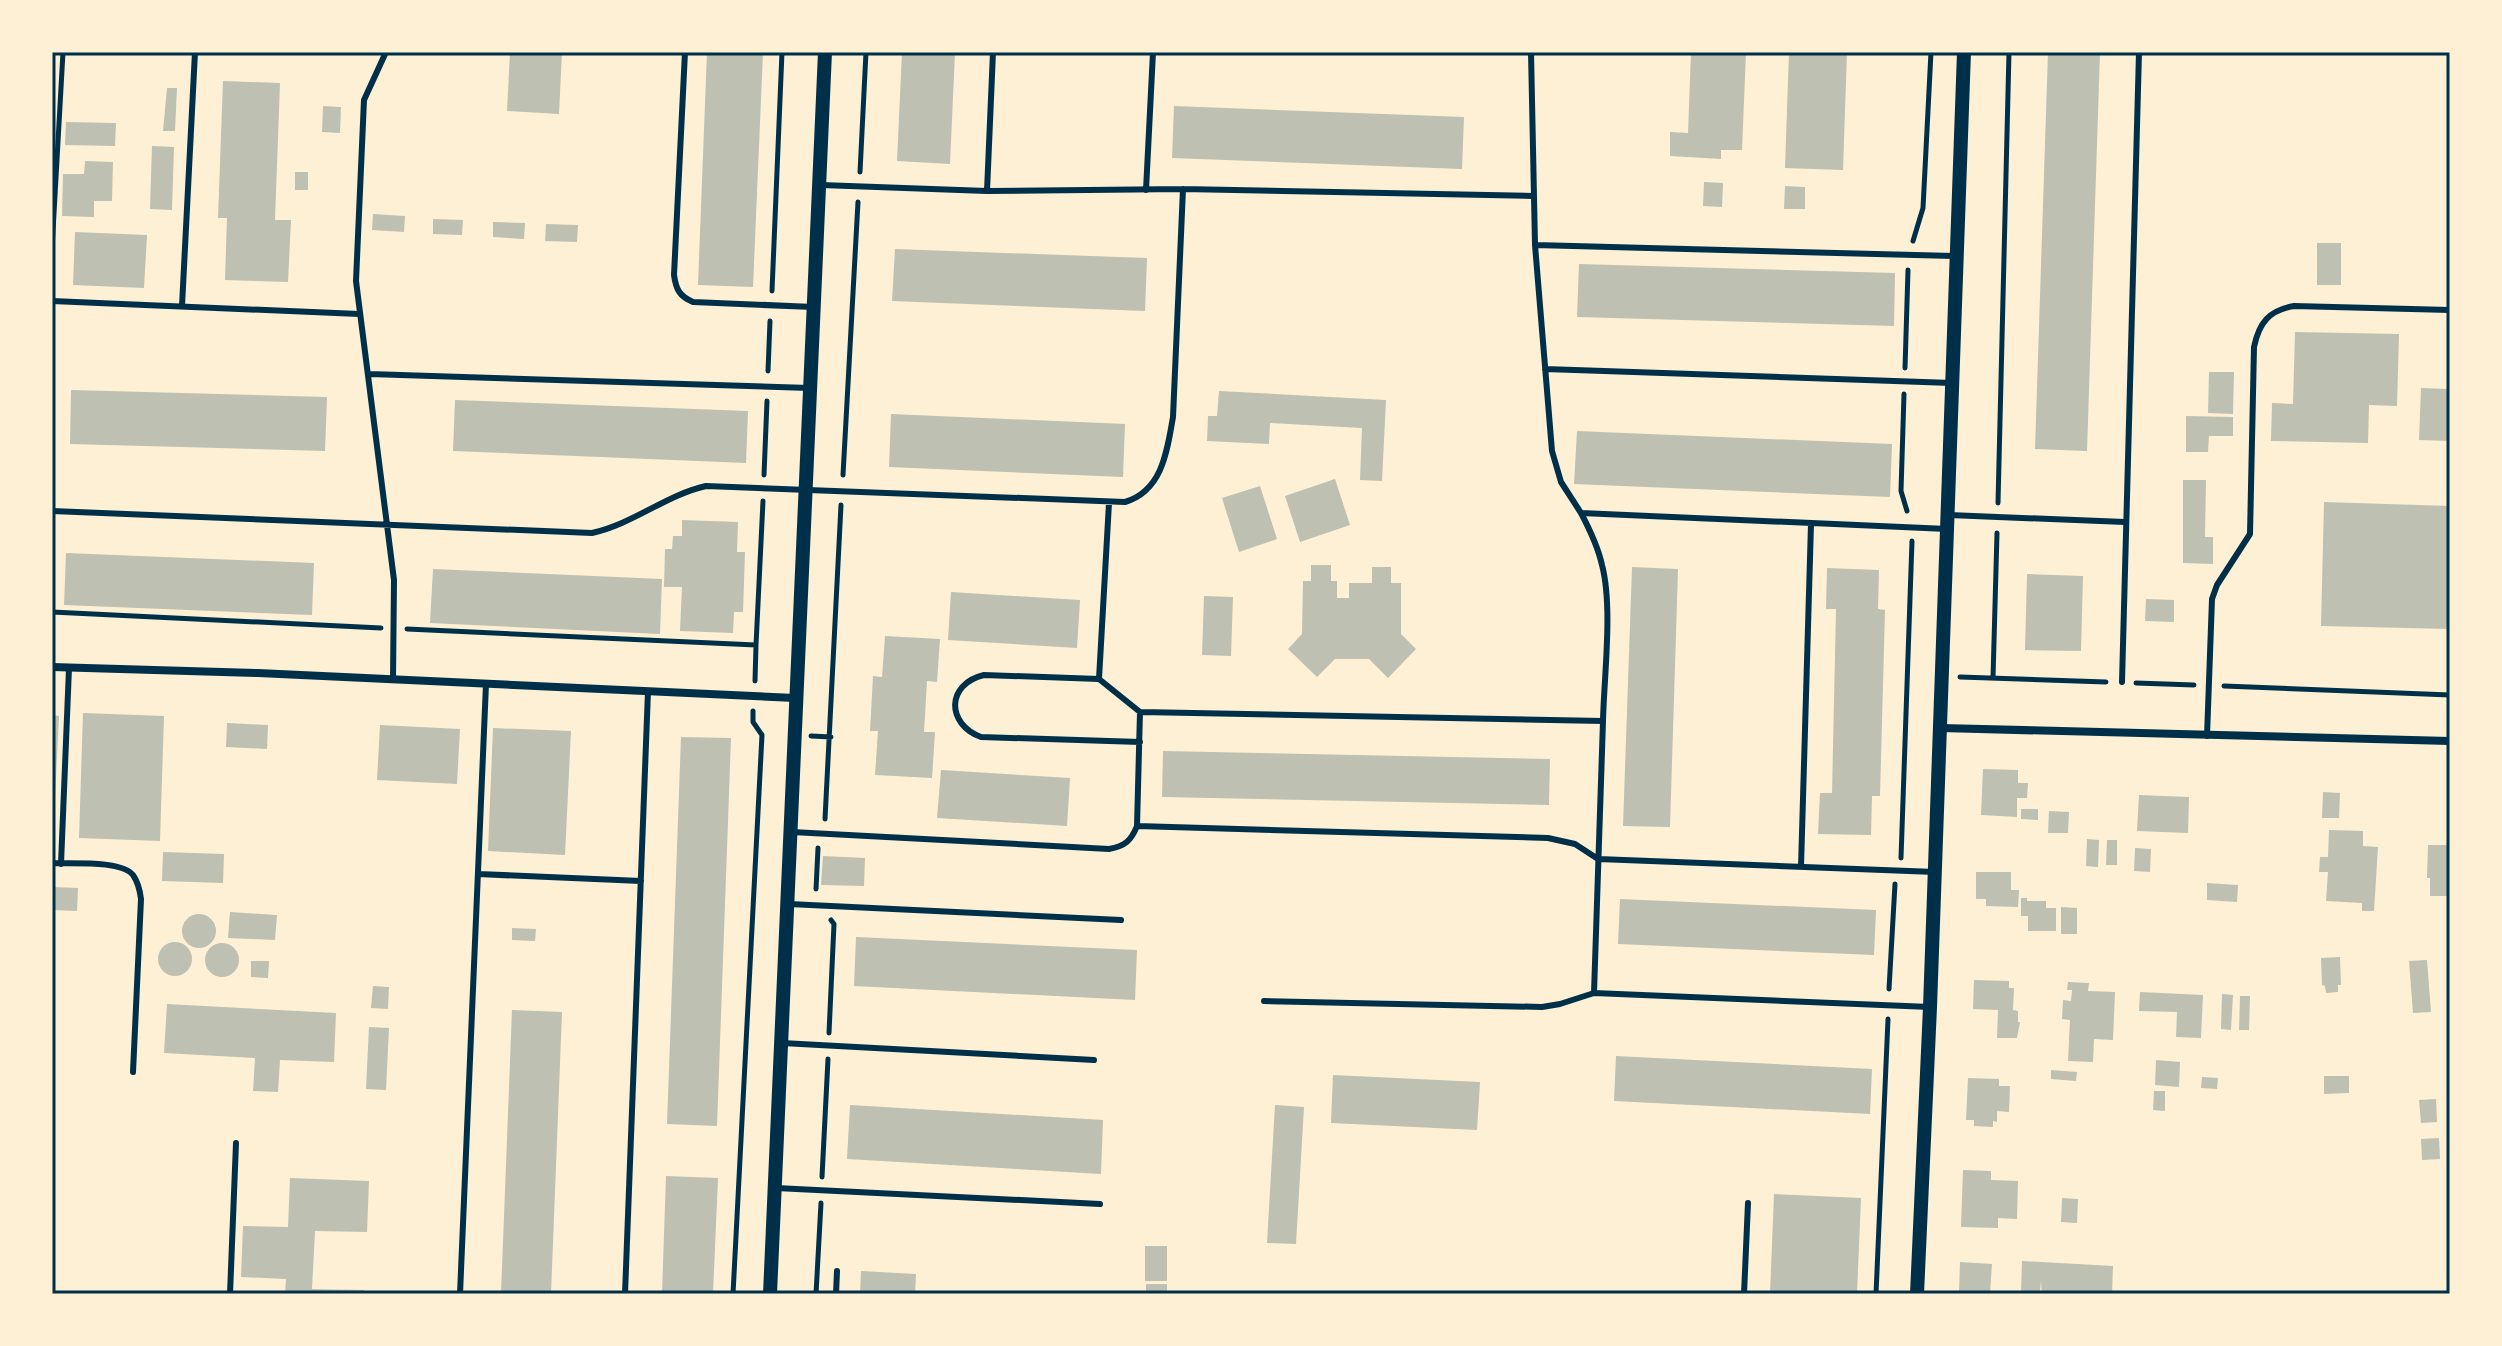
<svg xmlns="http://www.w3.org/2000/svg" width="2502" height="1346" font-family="'Roboto Serif',serif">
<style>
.building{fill:#bec0b2}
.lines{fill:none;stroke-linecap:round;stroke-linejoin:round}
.path{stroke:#003049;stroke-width:5}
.service{stroke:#003049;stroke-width:6}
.minor{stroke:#003049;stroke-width:8}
.tertiary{stroke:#003049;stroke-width:14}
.neatline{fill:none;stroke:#003049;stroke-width:3}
</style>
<rect width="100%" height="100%" fill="#fdf0d5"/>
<path class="building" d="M510 52H562L559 114 507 111Z
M707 52H763L753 287 698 285Z
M902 52H955L950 164 897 161Z
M1691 52H1746L1742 150H1721V159L1670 156V132L1688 133Z
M1789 52H1847L1843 170 1785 168Z
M2048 52H2100L2087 451 2035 449Z
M223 81 280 83 275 220H291L288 282 225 280 227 218H218Z
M167 88H177L175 131H163Z
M323 106 341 107 340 133 322 132Z
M1174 106 1464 117 1462 169 1172 158Z
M66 122 116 123 115 146 65 145Z
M152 146 174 147 172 210 150 209Z
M85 161 113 162 112 201H94V217L62 216 63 174H84Z
M295 172H308V190H295Z
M1704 182 1723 183 1722 207 1703 206Z
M1785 186 1805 187V209H1784Z
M373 214 405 216 404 232 372 230Z
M433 219 463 220 462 235 433 234Z
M493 222 525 223 524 239 493 237Z
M546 224 578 225 577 242 545 241Z
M75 232 147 235 144 288 73 285Z
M2317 243H2341V285H2317Z
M895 249 1147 258 1145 311 892 301Z
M1579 264 1895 273 1894 326 1577 317Z
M2295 332 2399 334 2397 406 2369 405 2368 443 2271 441 2272 403 2293 404Z
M2209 372H2234L2233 414 2208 413Z
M2421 388 2450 389V441L2419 440Z
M71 390 327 397 325 451 70 444Z
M1219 391 1386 400 1382 481 1360 480 1362 428 1270 423 1269 444 1207 441 1208 416H1217Z
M455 400 748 411 746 463 453 451Z
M891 414 1125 424 1123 477 889 467Z
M2186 416 2233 417V436H2209L2208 452H2186Z
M1577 431 1892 444 1890 497 1574 484Z
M1335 479 1350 525 1300 542 1285 496Z
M2183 480H2206L2205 537H2213V564L2183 563Z
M1260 486 1277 539 1239 552 1222 498Z
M2324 502 2450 506V629L2321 626Z
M682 520 738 522 737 552H745L743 612H734L733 633 680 631 682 587H664L665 549H672L673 536H682Z
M66 553 314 563 312 615 64 605Z
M1311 565H1331V581H1337V598H1349V583H1372V567H1391V583H1401V634L1416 649 1388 678 1369 659H1335L1317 677 1288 649 1302 634 1303 581H1311Z
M1632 567 1678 569 1670 827 1623 826Z
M1827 568 1879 570 1878 609 1885 610 1880 796H1872L1871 835 1818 834 1820 793H1832L1836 609H1826Z
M433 569 662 579 660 634 430 623Z
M2027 574 2083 576 2081 651 2025 650Z
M951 592 1080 600 1077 648 948 640Z
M1204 596 1233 597 1231 656 1202 655Z
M2146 599 2174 600V622L2145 621Z
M885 636 940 639 937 682 927 681 924 732H935L932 778 875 775 878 731H870L873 676 882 677Z
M83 713 164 716 160 841 79 838Z
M52 715 59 716 54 818H52Z
M227 723 268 725 267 749 226 747Z
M380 725 460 729 457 784 377 780Z
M493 728 571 731 565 855 488 851Z
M681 737 731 738 717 1126 667 1124Z
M1163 751 1550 759 1549 805 1162 797Z
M1983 769 2018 770V783H2028L2027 798H2017V817L1981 815Z
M941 770 1070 778 1067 826 937 818Z
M2323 792 2340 793 2339 818H2322Z
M2139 795 2189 797 2188 833 2137 831Z
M2021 809H2038V820L2021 819Z
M2049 811 2069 812 2068 833H2048Z
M2329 830 2363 831V846L2378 847 2374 911H2362V903L2326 901 2328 872H2319L2320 857H2328Z
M2087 839 2099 840 2098 867 2086 866Z
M2107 840H2117V865H2106Z
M2428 845H2450V896H2430V878H2427Z
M2135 848 2151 849 2150 872 2134 871Z
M163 852 224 854 223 883 162 881Z
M823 856 865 858 864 886 821 885Z
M1976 872H2011V890H2019L2018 907 1986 906V899H1976Z
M2207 883 2238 885 2237 902 2207 900Z
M52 887 78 888 77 911 52 910Z
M2021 898H2027V901H2046V908H2056V931H2028V916H2021Z
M1620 899 1876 910 1874 955 1618 944Z
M2061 907 2077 908V934H2061Z
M230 912 277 915 275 940 228 938Z
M182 931a17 17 0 1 1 34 0a17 17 0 1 1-34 0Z
M512 928 536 929 535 941 512 940Z
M856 937 1137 950 1135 1000 854 986Z
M158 959a17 17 0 1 1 34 0a17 17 0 1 1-34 0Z
M205 960a17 17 0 1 1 34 0a17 17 0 1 1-34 0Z
M2340 957 2341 985H2338V992L2326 993 2325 986 2322 985 2321 958Z
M2427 960 2431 1012 2413 1013 2409 961Z
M251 961H269L268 978 251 977Z
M1974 980 2009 981V988H2014L2013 1010 2018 1011V1022H2020L2017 1038H1997L1998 1010 1973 1009Z
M2068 982 2089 983 2088 991 2115 992 2113 1040 2094 1039 2093 1062 2068 1061 2070 1020 2062 1019 2063 1000 2071 1001 2072 990H2067Z
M373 986 389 987 388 1009 371 1008Z
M2140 992 2203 995 2201 1038 2176 1037 2177 1012 2139 1011Z
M2222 994 2233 995 2231 1030 2221 1029Z
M2240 996H2250L2249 1030H2239Z
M167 1004 336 1013 334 1062 280 1060 278 1092 253 1091 255 1058 164 1053Z
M512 1010 562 1012 551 1294H501Z
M369 1027 389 1028 386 1090 366 1089Z
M1616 1056 1872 1069 1870 1114 1614 1101Z
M2156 1060 2180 1062 2179 1087 2155 1085Z
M2051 1070 2077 1072 2076 1081 2051 1079Z
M1333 1075 1480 1082 1477 1130 1331 1123Z
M2324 1076H2349V1093L2324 1094Z
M2202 1077 2218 1078 2217 1089 2201 1088Z
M1968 1078 1999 1079V1086H2010L2009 1112 1997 1111V1122L1993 1121V1127L1974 1126V1120H1966Z
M2154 1091H2165V1111L2153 1110Z
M2436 1099 2437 1122 2421 1123 2419 1100Z
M850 1105 1103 1120 1101 1174 847 1159Z
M1275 1105 1304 1107 1296 1244 1267 1243Z
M2439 1138 2440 1159 2422 1160 2421 1139Z
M1963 1170 1991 1171V1180L2018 1181 2017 1219 1998 1218V1228L1961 1227Z
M666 1176 718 1178 713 1294H662Z
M290 1178 369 1181 367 1232 315 1231 312 1289 364 1290V1294H285L286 1279 241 1277 243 1226 288 1227Z
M1774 1194 1861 1198 1857 1294H1770Z
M2062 1198 2078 1199 2077 1223 2061 1222Z
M1145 1246H1167V1281H1145Z
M2022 1261 2113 1266 2112 1294H2042L2041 1281 2040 1294H2021Z
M1960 1262 1992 1264 1990 1293 1959 1292Z
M861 1271 916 1274 915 1294H860Z
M1146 1284H1167V1294H1146Z"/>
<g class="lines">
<path class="path" d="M860 172 866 52
M1913 241 1923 208 1931 52
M52 249 63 52
M772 291 782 52
M1905 368 1908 270
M768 371 770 321
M1904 394 1901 491 1907 511
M764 475 767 401
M843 475 858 202
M1998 503 2009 52
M52 612 381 628
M407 629 756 645 763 501
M1960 677 2106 682
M1993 678 1997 533
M755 681 756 645
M2136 683 2194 685
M2224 686 2450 695
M811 736 831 737
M825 819 841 505
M1901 858 1912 541
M816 889 818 848
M1889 989 1895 884
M829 1033 834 924 831 920
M822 1177 828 1059
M733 1294 762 735 753 722V711
M816 1294 821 1203
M1876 1294 1888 1019"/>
<path class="service" d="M386 52 364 100 356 281 394 580 393 679
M685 52 674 275C676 289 679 296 693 302L813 307
M1531 52 1535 245 1954 256
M821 185 987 191 1183 189 1533 196
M1146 190 1153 52
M987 191 993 52
M1535 245 1552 451 1561 482 1581 513
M52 301 359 314
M182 306 195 52
M1545 369 1952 383
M369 374 809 388
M1109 503 1099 679 1140 712
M52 511 592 533C633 524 666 495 706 486L1125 502C1162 491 1167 452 1173 417L1183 189
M1949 515 2125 522
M1099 679 984 675C946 684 946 724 981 737L1140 742
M2122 682 2139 52
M2207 736 2212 599 2217 585 2250 534 2254 347C2259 323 2269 310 2294 306L2450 310
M1137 826 1548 838 1575 844 1598 859 1935 872
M792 832 1109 849C1125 846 1131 841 1137 826L1140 712 1603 721C1604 676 1613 607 1602 565 1598 547 1590 530 1581 513L1947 529
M52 863C72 864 121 860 133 875 138 882 140 891 141 899L133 1072
M61 864 69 668
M1801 867 1811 524
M478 874 641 881
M789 904 1121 920
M1594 993 1603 721
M1264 1001 1542 1007 1560 1004 1594 993 1930 1007
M782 1043 1094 1060
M776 1188 1100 1204
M230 1294 236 1143
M460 1294 486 684
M625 1294 648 691
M836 1294 837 1271
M1744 1294 1748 1203"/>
<path class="minor" d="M52 667 258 673 795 698
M1941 728 2450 741"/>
<path class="tertiary" d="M770 1294 825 52
M1917 1294 1930 1007 1964 52"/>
</g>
<rect width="2502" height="1346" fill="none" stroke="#fdf0d5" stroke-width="108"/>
<rect x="54" y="54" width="2394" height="1238" class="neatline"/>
</svg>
